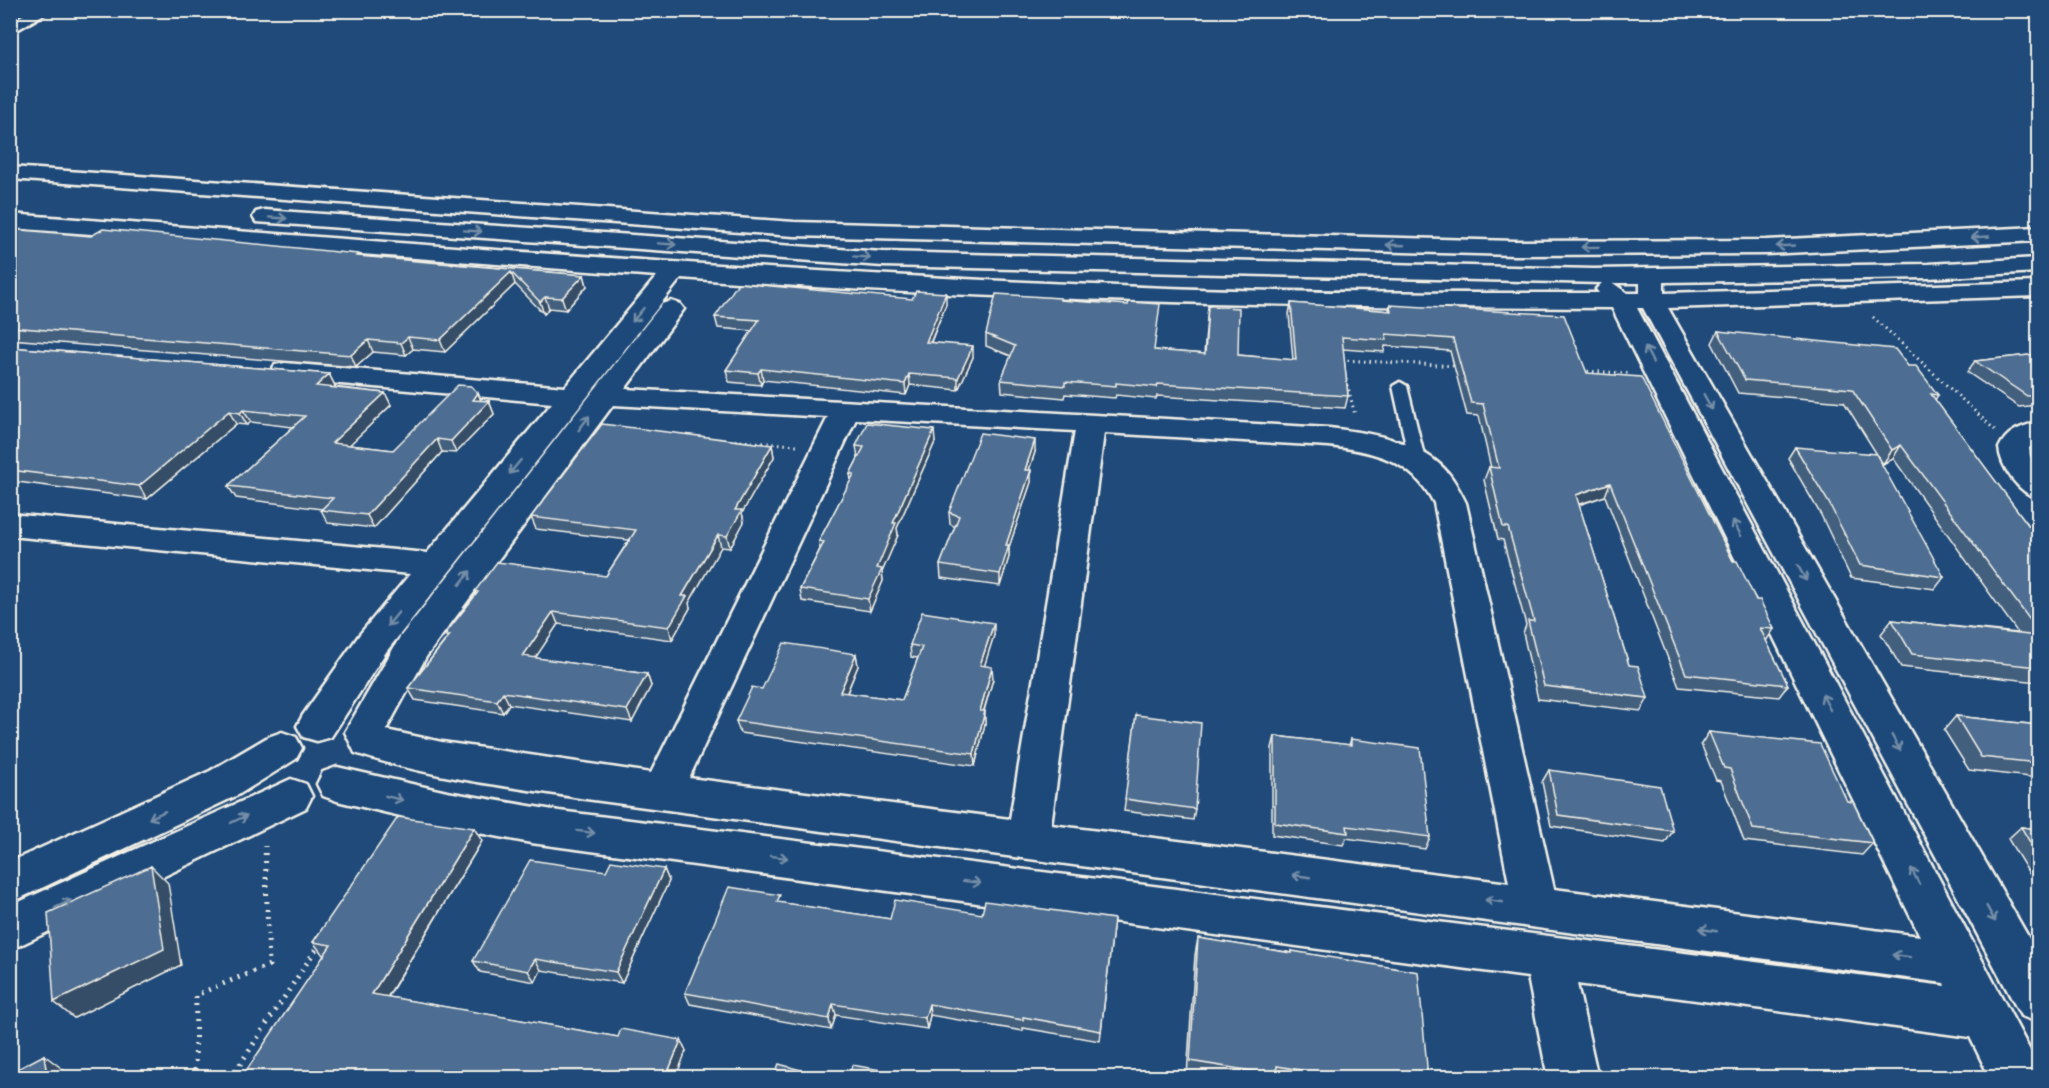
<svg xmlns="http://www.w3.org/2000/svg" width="2049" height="1088" font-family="Mynerve,sans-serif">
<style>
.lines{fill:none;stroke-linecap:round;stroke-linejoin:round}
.lane-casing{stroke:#f4f1e8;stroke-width:5}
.street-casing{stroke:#f4f1e8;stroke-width:5}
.secondary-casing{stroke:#f4f1e8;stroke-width:5}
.path-far1{stroke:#f4f1e8;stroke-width:3;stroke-dasharray:1.5 4;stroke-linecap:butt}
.path{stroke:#f4f1e8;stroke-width:5;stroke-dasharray:2 6;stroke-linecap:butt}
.lane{fill:#1f4a7a;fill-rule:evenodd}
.street{fill:#1f4a7a;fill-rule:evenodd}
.secondary{fill:#1f4a7a;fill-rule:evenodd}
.wall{fill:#425f7e;stroke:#f4f1e8;stroke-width:1.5}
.shaded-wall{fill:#364d66;stroke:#f4f1e8;stroke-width:1.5}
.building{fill:#4d6e92;stroke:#f4f1e8;stroke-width:1.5}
.oneway{stroke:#748da6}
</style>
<rect width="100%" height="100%" fill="#1f4a7a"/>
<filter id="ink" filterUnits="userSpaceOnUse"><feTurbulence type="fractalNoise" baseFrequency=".0167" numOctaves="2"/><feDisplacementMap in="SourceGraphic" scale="12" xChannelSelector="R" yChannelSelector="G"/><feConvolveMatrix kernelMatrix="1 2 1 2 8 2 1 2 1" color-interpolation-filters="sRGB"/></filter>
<g filter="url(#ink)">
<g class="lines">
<g class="lane-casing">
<path id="lane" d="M1400 382 1407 386 1426 464 1418 469 1410 464 1393 386Z"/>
</g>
<g class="street-casing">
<path id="street" d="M10 167 794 222 1515 241 1766 240 2038 227V241L1766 254 1515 255 794 236 10 179Z
M264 210 883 252 1594 269 1928 264 2038 258V272L1928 278 1664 282V293L2038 282V296L1668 308 2038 954V1022L2021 1016 1643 308H1637L2035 1060 2038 1078H1990L1970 1037 1577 984 1598 1078H1548L1528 977 531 843 447 827 337 801 323 796 317 784 323 772 337 767 447 792 559 811 1945 986 1944 983 586 799C509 786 429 778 355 753L345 732 400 637 662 304 671 301 680 304 684 309 625 389 1329 428C1371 433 1421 440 1449 474 1456 483 1461 493 1466 503L1554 889 1920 936 1612 308C1302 307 991 301 681 278L386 652 331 737 317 741 303 737 297 726 303 715 360 634 410 574 10 536V514L427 553 552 403 285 379 275 377 271 371 275 365 285 363 565 387 657 276 10 228V214C372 241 733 270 1095 285 1263 293 1431 293 1599 293L1596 289 1602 283 883 266 256 222 253 217 256 212ZM1613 283H1640V293H1627ZM613 405 828 417 651 773 442 742 386 730 426 657ZM856 419 1075 431 1010 819 689 778ZM1104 433 1329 446C1374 451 1412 460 1434 503L1509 883 1051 825Z
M2038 422V441L2029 448 2030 456 2038 469V498C2019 493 2001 468 1999 448 2007 431 2020 427 2038 422Z
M282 732 296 737 302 748 296 759 238 795 10 903V862L210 771 268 737Z
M291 779 306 784 312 796 306 808 10 950V906Z"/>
</g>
<g class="secondary-casing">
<path id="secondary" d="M32 10H51L10 34V22Z"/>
</g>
<path class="path-far1" d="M1873 317 1995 430
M1342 360 1458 366
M1582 371 1628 373
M1346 379 1355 415
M724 440 797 445"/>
<path class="path" d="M195 1078 196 995 269 965 265 846
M231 1078 320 943"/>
<use href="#lane" class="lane"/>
<use href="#street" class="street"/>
<use href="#secondary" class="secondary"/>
</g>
<path class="wall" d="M10 229 91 236 358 254V256L584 275 587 286 566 310 549 308 544 314 515 284 445 352 413 349 406 355 373 352 356 367 10 339Z
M1060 300 1154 350 1204 354 1208 306 1238 355 1293 360 1289 314 1291 303 1389 311 1390 305 1587 373 1733 561 1774 629 1766 641 1788 685 1779 697 1679 687 1605 496 1579 505 1629 665 1648 698 1641 711 1538 699 1523 633 1526 625 1503 540 1498 539 1484 480 1489 467 1491 468 1479 416 1467 415 1450 351 1385 346 1384 352 1343 349 1348 396 1345 408 1157 396 1156 399 1116 395 1115 398 1065 394 1064 398 1002 392 1001 380 1011 356 986 346V334Z
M946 304 931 342 973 357 958 390 910 385 906 395 763 380 761 385 729 382 726 370 752 331 718 328 715 317Z
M1718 331 1908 366 1938 395 1935 400 2029 526H2038V682L1901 667 1881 634 1892 620 2018 633 1893 458 1883 464 1844 402 1738 393 1712 343Z
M10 347 329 374 335 386 333 387 385 393 391 405 349 445 393 450 478 393 481 401H489L494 414 456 453 442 452 374 528 328 523 321 510 322 509 236 498 228 486 293 427 251 422 247 425 236 424 147 499 10 481Z
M2038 354V405L2019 407 1967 372 1975 361Z
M935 442 897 528 898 535 882 572 883 581 870 611 802 601 800 589 820 549 819 541 851 480 850 474 858 458 856 446Z
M772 445 774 457 742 513 744 522 730 548 721 547 689 603 690 608 672 640 558 624 535 658 647 674 651 686 632 722 509 704 503 713 415 700 408 688 447 638 445 634 476 595 475 591 606 576 629 540 536 529 531 517Z
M1795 447 1944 577 1935 589 1851 578 1821 515 1788 458Z
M1035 452 1029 470 1031 482 1009 547V557L1000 586 941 578 940 565 955 527 950 524 949 512Z
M994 635 984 666 993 679 984 711 985 724 975 766 740 733 736 721 762 689 856 654 858 666 847 693 902 700 918 658 911 657 910 645Z
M1136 715 1195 809 1193 820 1124 811Z
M1956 716 2038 725V778L1969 770 1944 730Z
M1709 732 1847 801 1873 843 1862 855 1744 841 1721 781 1716 780 1701 744Z
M1275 736 1349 745 1351 739 1430 837 1425 849 1346 838 1343 845 1272 835V748Z
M1549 770 1673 831 1665 843 1551 826 1542 782Z
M2021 827 2038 829V888L2008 839Z
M482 841 388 997 618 1037 681 1040 686 1051 242 1077 325 955H323L313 942Z
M664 869 669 881 622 983 541 970 535 982 480 972 473 961 606 871Z
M782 903 890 919 982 914 1114 919 1100 1041 1023 1028V1031L930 1015 927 1029 836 1015 831 1030 690 1004 685 993Z
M1198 938 1292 953V951L1428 1077H1196L1187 1076 1195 955Z"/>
<path class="shaded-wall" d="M511 272 515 284 445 352 440 340Z
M584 275 587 286 566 310 562 298Z
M946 293V304L926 353V342Z
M545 297 549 308 544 314 540 302Z
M408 337 413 349 406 355 401 343Z
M368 340 373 352 356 367 351 355Z
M973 346V357L958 390V378Z
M761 369 763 380 761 385 758 373Z
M329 374 335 386 322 398 316 386Z
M909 374 910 385 906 395 905 384Z
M385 393 391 405 338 456 332 443Z
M478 393 483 406 473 400Z
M489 401 494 414 456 453 451 441Z
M243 410 251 422 247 425 240 413Z
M229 411 236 424 147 499 139 486Z
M934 430 935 442 897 528 898 535 882 572 883 581 870 611 868 599 877 568 893 523Z
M437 439 442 452 374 528 367 515Z
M1035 440V452L1025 482V470Z
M772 445 774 457 742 513 744 522 730 548 727 536 735 510Z
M1901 445 1893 458 1883 464 1892 450Z
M1031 470V482L1009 547V557L1000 586V574L1006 545Z
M1610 483 1605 496 1570 507 1576 495Z
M718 535 721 547 689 603 690 608 672 640 669 627 682 596Z
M553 612 558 624 528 669 523 656Z
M994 623V635L981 677 980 665Z
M856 654 858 666 842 704 840 692Z
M992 667 993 679 980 723V711Z
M647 674 651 686 632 722 627 710Z
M503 692 509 704 503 713 497 701Z
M985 711V724L975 766 974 754Z
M474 828 482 841 382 1006 372 994Z
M151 866 168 883 181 965 74 1018 54 1002Z
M664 869 669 881 622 983 616 972Z
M535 959 541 970 535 982 528 971Z
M833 1004 836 1015 831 1030 829 1019Z
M929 1004 930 1015 927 1029 925 1018Z
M681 1040 686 1051 676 1077H666Z
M44 1055 65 1071 66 1077H47Z"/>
<path class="building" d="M10 229 91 236 103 229 358 254 356 256 584 275 562 298 545 297 540 302 511 272 440 340 408 337 401 343 368 340 351 355 10 327Z
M738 283 912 299 916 291 946 293 926 342 973 346 958 378 909 374 905 384 761 369 758 373 726 370 759 320 715 317Z
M996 294 1060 298V300L1128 305 1129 302 1160 304 1154 350 1205 354 1208 306 1239 308 1238 355 1296 360 1291 303 1391 311 1390 305 1564 315 1587 373 1641 377 1733 561H1737L1756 600H1760L1774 629 1760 628 1788 685 1686 674 1610 483 1576 495 1629 665 1638 666 1648 698 1544 686 1528 621H1534L1508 527H1503L1489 467 1499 468 1483 404 1471 403 1453 339 1386 334 1387 340 1342 337 1348 396 1158 384 1157 387 1116 383V386L1065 382V386L1001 380 1015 346 986 334Z
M1718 331 1895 349 1908 366H1916L1938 395 1931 394 2029 526H2038V631L1901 445 1892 450 1852 389 1745 380Z
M10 347 329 374 316 386 385 393 332 443 393 450 458 385 471 386 478 393 473 400 489 401 451 441 437 439 367 515 321 510 333 498 228 486 305 416 243 410 240 413 229 411 139 486 10 470Z
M2038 354V395L2027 396 1975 361Z
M867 423 934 430 893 523H896L877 568 882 569 868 599 800 589 824 542 819 541 854 474H850L864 447 856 446Z
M602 424 772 445 735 510H742L727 536 718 535 682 596H687L669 627 553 612 523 656 647 674 627 710 503 692 497 701 408 688 450 635 445 634 478 592 475 591 497 562 606 576 636 530 531 517Z
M980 433 1035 440 1025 470H1031L1006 545H1009L1000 574 940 565 959 516 949 512Z
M1795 447 1876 454 1944 577 1860 565 1829 503Z
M922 612 994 623 980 665 992 667 980 711H985L974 754 736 721 752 687 762 689 784 643 856 654 840 692 902 700 922 647 910 645Z
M1892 620 2038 636V667L1912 654Z
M1136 715 1201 723 1195 809 1125 799Z
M1956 716 2038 725V763L1981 757Z
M1709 732 1820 744 1847 801 1853 802 1873 843 1753 829 1730 769 1724 768Z
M1275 736 1351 745V739L1420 748 1430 837 1347 826 1348 833 1275 823Z
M1549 770 1660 786 1673 831 1558 815Z
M398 817 474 828 372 994 618 1037 621 1029 681 1040 666 1077H242L331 945 313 942Z
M2021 827 2038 829V856Z
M530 860 606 871 611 861 664 869 616 972 535 959 528 971 473 961Z
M151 866 164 949 54 1002 48 913Z
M729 887 780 895 777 902 890 919 895 900 982 914 985 901 1114 919 1101 1031 1023 1017V1020L929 1004 925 1018 833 1004 829 1019 685 993Z
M1198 938 1292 953V951L1418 972 1428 1077H1341L1277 1066V1075L1190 1061Z
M44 1055 47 1077H10V1073Z
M779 1064 826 1077H773Z
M852 1065 910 1075 909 1077H849Z"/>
<defs><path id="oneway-shaft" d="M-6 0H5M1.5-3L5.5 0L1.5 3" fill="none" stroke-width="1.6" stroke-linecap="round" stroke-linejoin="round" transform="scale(1.5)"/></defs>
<g class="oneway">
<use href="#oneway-shaft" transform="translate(278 218) rotate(4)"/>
<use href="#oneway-shaft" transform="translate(473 231) rotate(4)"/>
<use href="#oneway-shaft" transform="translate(1980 237) rotate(177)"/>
<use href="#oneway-shaft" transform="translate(667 244) rotate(4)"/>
<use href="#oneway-shaft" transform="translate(1395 245) rotate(-178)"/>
<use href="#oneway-shaft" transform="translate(1785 246) rotate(177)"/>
<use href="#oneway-shaft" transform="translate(1590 247) rotate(179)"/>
<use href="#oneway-shaft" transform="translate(862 257) rotate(4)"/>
<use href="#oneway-shaft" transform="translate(638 315) rotate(129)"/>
<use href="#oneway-shaft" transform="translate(1649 355) rotate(-117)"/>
<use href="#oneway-shaft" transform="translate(1708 402) rotate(61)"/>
<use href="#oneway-shaft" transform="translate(584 423) rotate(-53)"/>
<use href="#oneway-shaft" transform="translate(515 467) rotate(129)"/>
<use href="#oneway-shaft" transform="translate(1737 528) rotate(-117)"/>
<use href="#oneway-shaft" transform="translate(1802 573) rotate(61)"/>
<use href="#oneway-shaft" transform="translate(465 578) rotate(-52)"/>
<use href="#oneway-shaft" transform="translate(393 619) rotate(129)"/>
<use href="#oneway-shaft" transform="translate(1826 702) rotate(-117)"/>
<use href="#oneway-shaft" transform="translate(1896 743) rotate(61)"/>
<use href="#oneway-shaft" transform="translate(394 798) rotate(14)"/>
<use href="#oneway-shaft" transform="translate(157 815) rotate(155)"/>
<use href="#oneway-shaft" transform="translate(239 819) rotate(-26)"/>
<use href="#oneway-shaft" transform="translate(586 832) rotate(7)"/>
<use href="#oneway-shaft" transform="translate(779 857) rotate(7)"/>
<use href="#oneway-shaft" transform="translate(1301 876) rotate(-172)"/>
<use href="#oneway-shaft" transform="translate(1915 876) rotate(-117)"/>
<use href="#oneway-shaft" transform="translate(972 882) rotate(7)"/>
<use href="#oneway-shaft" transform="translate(1494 901) rotate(-172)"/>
<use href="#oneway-shaft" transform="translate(63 904) rotate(-26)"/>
<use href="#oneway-shaft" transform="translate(1991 914) rotate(61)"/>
<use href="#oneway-shaft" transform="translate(1708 930) rotate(-172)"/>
<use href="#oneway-shaft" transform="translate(1901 956) rotate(-172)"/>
</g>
</g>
<rect width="2049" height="1088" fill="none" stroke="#1f4a7a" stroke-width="36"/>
<rect x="18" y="18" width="2013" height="1052" fill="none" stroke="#f4f1e8" stroke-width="2" filter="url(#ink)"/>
</svg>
